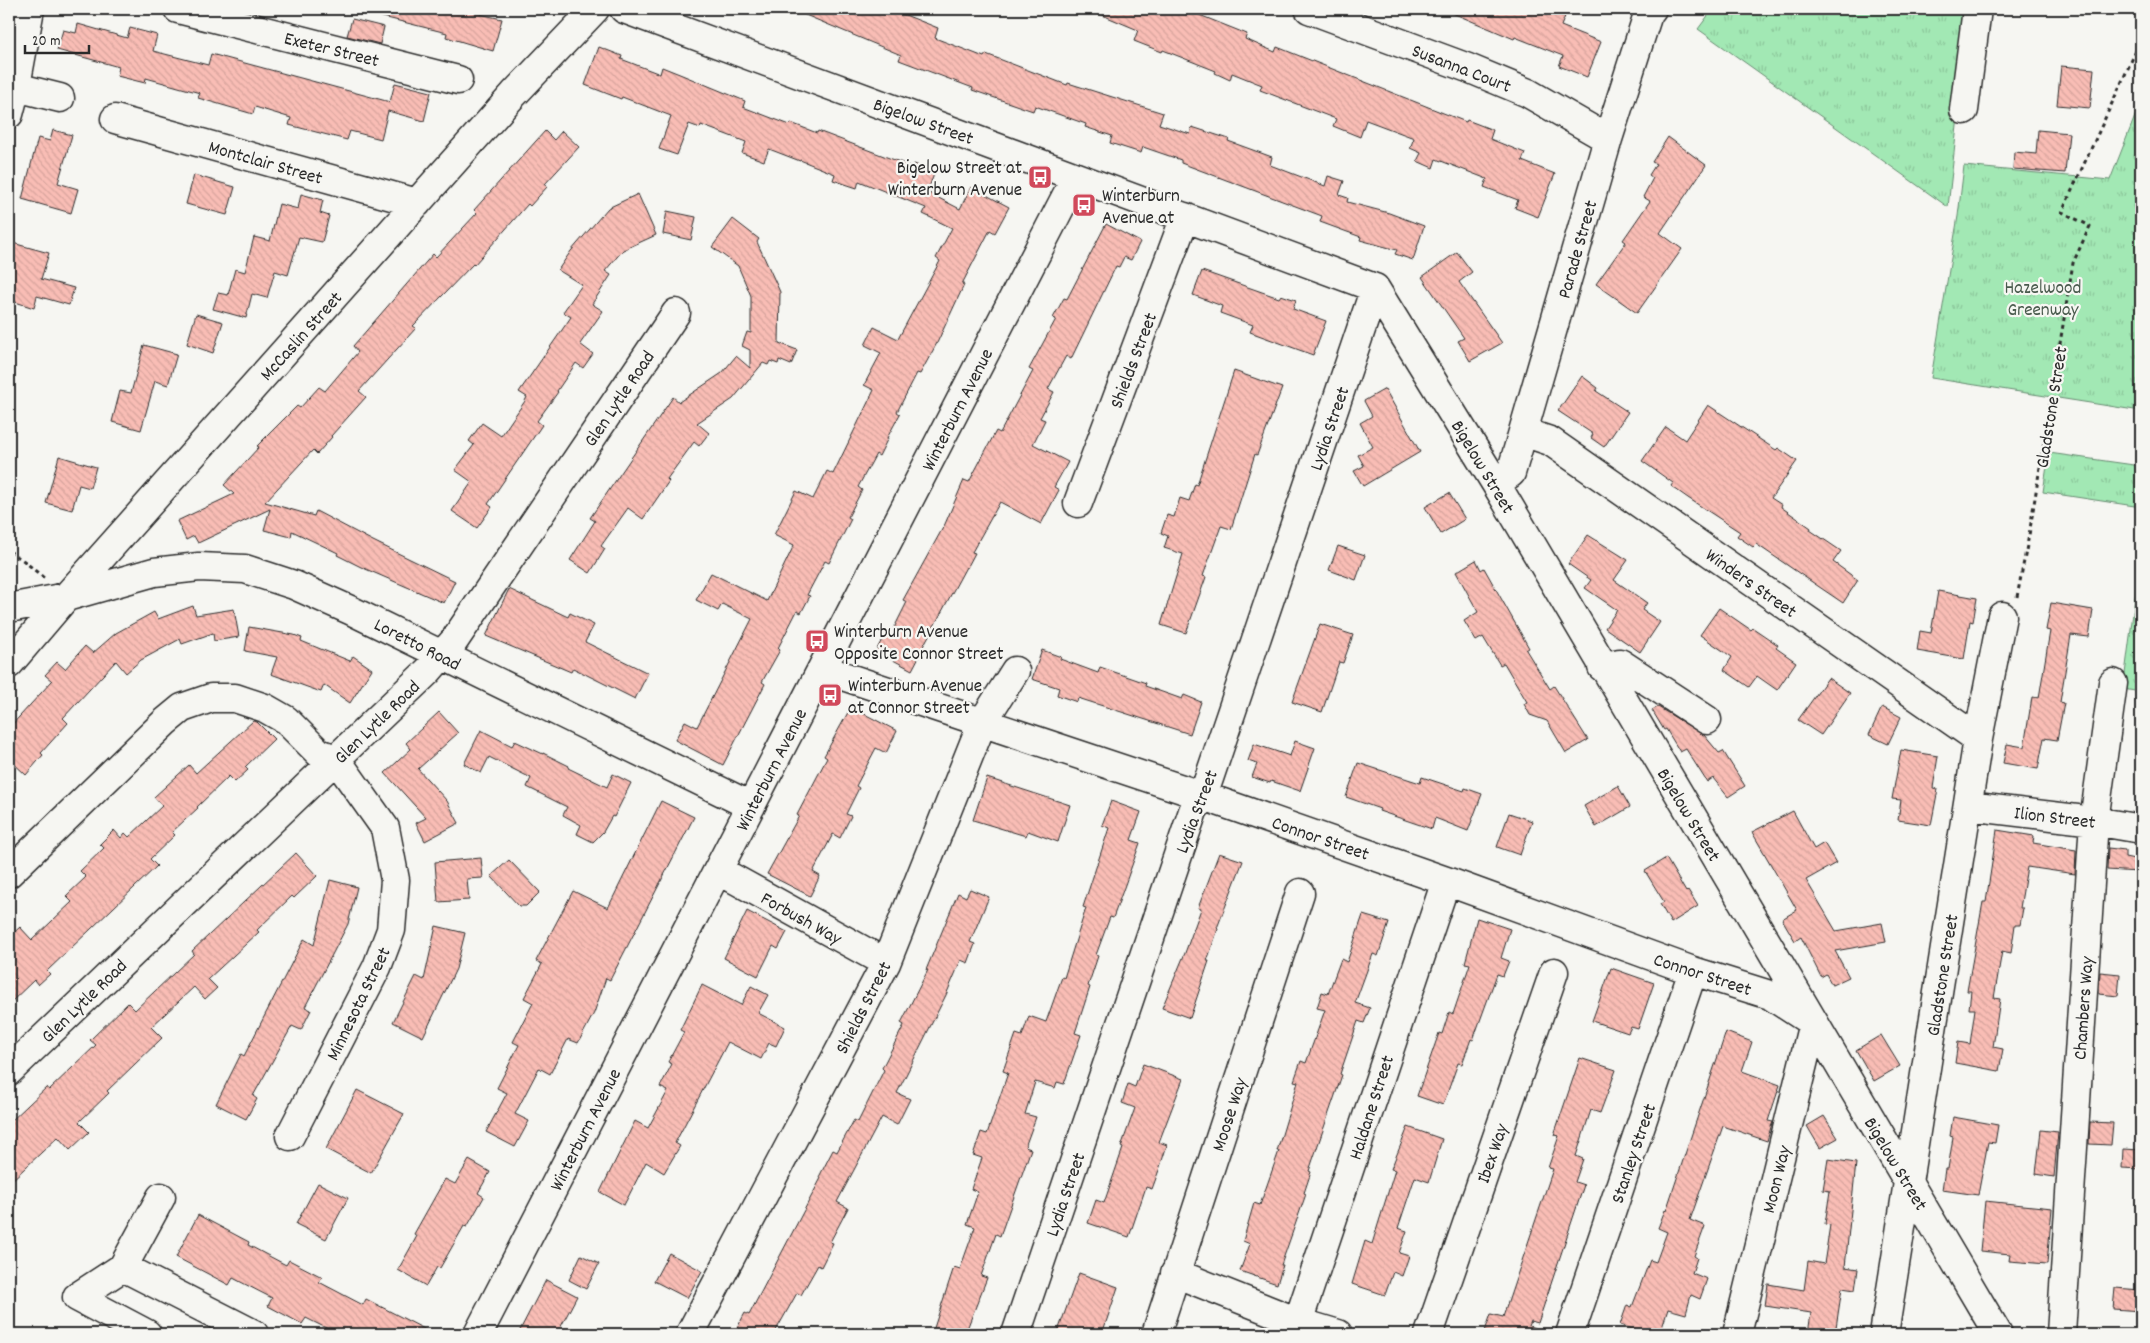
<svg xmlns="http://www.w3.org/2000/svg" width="2150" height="1343" font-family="Dekko,sans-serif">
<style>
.park{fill:url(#park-tufts);stroke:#668a70}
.building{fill:url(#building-back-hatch);stroke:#2b2b2b}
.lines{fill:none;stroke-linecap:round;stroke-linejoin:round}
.minor-casing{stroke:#2b2b2b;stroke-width:31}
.path{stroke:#2b2b2b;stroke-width:3;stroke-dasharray:4 4;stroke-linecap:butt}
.minor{stroke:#f6f6f2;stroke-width:28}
.labels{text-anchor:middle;stroke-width:4.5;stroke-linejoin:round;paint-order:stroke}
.street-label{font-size:19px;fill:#2b2b2b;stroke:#f6f6f2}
.poi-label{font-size:19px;fill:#2b2b2b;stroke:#f6f6f2;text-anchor:start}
.park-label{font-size:19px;fill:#495a4d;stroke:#f6f6f2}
</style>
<defs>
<pattern id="park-tufts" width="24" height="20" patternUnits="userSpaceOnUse" patternTransform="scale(1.25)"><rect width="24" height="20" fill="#a2e8b4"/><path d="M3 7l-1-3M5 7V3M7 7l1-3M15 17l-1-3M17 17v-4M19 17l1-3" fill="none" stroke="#8cc79b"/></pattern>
<pattern id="building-back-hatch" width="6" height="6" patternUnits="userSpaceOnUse" patternTransform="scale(1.25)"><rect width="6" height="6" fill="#f9bdb5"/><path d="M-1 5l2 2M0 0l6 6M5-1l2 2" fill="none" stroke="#d6a39c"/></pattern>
</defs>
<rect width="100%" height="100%" fill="#f6f6f2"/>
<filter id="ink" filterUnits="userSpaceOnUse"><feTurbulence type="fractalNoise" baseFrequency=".02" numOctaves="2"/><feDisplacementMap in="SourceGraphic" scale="10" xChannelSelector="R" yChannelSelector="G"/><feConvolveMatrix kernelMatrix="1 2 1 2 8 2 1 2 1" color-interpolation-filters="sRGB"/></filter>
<g filter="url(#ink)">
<path class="park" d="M1713 9H1970L1948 207 1698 29Z
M2141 101V411L1931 378 1958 216 1964 166 2110 180Z
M2049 453 2141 466V507L2043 492Z
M2141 553V692L2123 689Z"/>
<path class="building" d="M376 9H457L502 19 493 51 446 37 447 33 375 15Z
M791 9H890L938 28 935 38 984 57 986 54 1067 85 1068 83 1163 113 1159 124 1190 134 1192 127 1229 139 1228 141 1272 157 1270 165 1325 186 1328 176 1344 181 1339 195 1348 198 1347 202 1389 213 1424 226 1413 260 1395 254 1397 250 1360 240 1361 237 1320 222 1322 216 1181 163V160L1143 147 1141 153 1110 143 1112 136 1085 127 1086 124 1035 106 1033 111 972 90 973 88 899 60 901 55Z
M1088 9H1178L1191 14 1192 12 1247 34 1245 39 1275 52 1277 47 1466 122 1467 120 1493 130 1490 139 1525 153 1522 161 1555 174 1538 217 1515 208 1518 200 1484 187 1487 179 1436 159 1433 168 1417 161 1421 153 1410 148 1414 138 1366 120 1360 137 1333 126 1336 119 1260 90 1262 85 1232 73 1230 80 1215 73 1216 71 1163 50 1162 52 1134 41 1138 30Z
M1443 9H1568L1561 26 1601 42 1587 77 1559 66 1563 56 1515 37 1514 39Z
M352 19 384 27 380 44 347 36Z
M78 24 127 38 130 28 157 35 153 51 208 65 211 54 390 102 395 83 431 92 424 121 388 111 381 139 350 131 347 140 289 125 291 118 255 107 253 114 198 98 200 93 146 78 145 83 117 76 119 67 57 50 63 30 76 33Z
M599 47 622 56 621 59 660 74 662 67 682 75 745 101 743 107 790 125 791 123 817 133 818 131 913 167 914 164 935 172 927 192 960 209 971 187 1009 207 995 233 990 230 962 284 964 285 937 343 920 374 917 373 897 412 900 414 887 438H888L879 456 876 454 858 487 862 490 848 517 851 519 829 563 825 561 807 595 810 596 801 613 797 611 778 648 780 650 762 682 765 684 723 765 675 740 685 721 697 727 752 619 722 604 718 611 696 600 711 573 767 601 794 545 774 535 796 491 813 499 827 471 833 474 874 390 864 385 881 353 865 345 874 327 898 339 940 261 936 258 952 228 923 214 926 208 859 181 857 188 833 180 835 174 800 160V161L769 149 764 161 742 153 746 142 701 125 700 128 689 124 677 155 659 149 671 116 622 97 621 99 585 85Z
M2061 66 2094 69 2090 108 2057 105Z
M53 130 72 135 58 183 78 189 71 213 22 199 38 138 50 141Z
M2038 130 2069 133 2065 173 2013 169 2014 152 2036 154Z
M545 131 554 140 562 131 579 147 545 184 547 187 530 206 528 204 474 265 473 264 413 326 416 328 359 391 366 397 331 436 332 437 317 454 313 450 265 502 314 516 316 511 373 541 455 581 444 603 361 567 337 555 338 553 292 531 291 537 264 530 270 509 198 543 194 536 186 540 177 521 234 494 224 485 259 447 257 446 297 406 300 408 319 387 325 391 358 352 353 346 433 254 436 257 477 213 474 210Z
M1668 137 1706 165 1660 233 1682 249 1637 313 1596 284 1626 242 1623 240 1650 201 1643 197 1653 178 1649 175 1656 164 1652 162Z
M194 175 235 187 227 215 186 204Z
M301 194 323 200 320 213 329 216 322 242 299 237 288 275 275 271 267 298 252 294 246 318 213 309 218 293 228 295 235 269 245 272 254 237 270 241 279 204 298 209Z
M638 194 656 235 623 250 605 271 611 275 592 304 603 311 580 344 593 354 583 368 576 363 557 391 558 392 537 421 542 425 488 504 492 507 477 528 452 511 472 482 455 470 474 445 469 441 482 423 501 436 525 401 527 397 519 392 571 317 563 312 582 285 558 270 571 251 608 208Z
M667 211 696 217 691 240 663 234Z
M733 219 759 239 757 242 780 292 779 343 797 350 791 365 779 360 778 364 770 361 768 365 763 363 733 399 697 423 709 433 699 446 694 442 667 479 669 481 643 519 628 508 601 546 605 549 590 573 570 560 595 521 590 518 673 397 679 402 722 373 736 356 750 368V350L742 346 747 332 751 333V296L738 266 712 247Z
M1106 224 1140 242 1131 260 1124 257 1119 267 1116 266 1071 359 1066 356 1048 389 1054 392 1040 418 1045 420 1033 444 1068 462 1054 487 1059 490 1041 524 1000 502 972 552 975 553 967 568 966 567 920 652 921 653 912 670 876 651 885 634 890 636 907 602 903 600 945 524 964 480 969 482 996 431 1000 433 1033 371 1029 369 1056 319 1053 318 1064 298 1067 299Z
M9 242 49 253 41 279 74 288 69 305 37 296 34 308 9 300Z
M1457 252 1472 272 1459 282 1502 343 1470 361 1458 341 1464 338 1422 277Z
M1202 271 1279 298 1281 295 1296 300 1293 309 1326 321 1313 355 1250 332 1253 325 1220 313 1222 306 1193 295Z
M196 314 223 322 213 353 187 344Z
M144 345 177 354 168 385 155 381 141 430 112 422 120 391 131 393Z
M1234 371 1282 388 1257 455 1255 454 1231 529 1221 526 1203 576 1206 577 1186 633 1161 625 1183 554 1164 548 1168 536 1161 533 1167 515 1174 517 1180 498 1189 501 1195 484 1197 485Z
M1582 376 1598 388 1596 391 1628 412 1604 447 1591 438 1593 434 1558 411Z
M1385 389 1420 452 1363 486 1354 471 1364 466 1358 455 1373 447 1360 423 1372 416 1364 401Z
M1708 405 1776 450 1778 448 1797 461 1771 498 1782 505 1781 507 1811 528 1810 530 1841 551 1833 562 1858 580 1843 603 1756 544 1753 547 1737 536 1740 532 1688 498 1671 486 1673 483 1642 461 1666 427 1685 440Z
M59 456 96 467 90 488 79 485 72 510 46 503Z
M1449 493 1465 519 1441 534 1425 507Z
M1588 535 1628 560 1614 580 1647 603 1642 610 1660 622 1640 652 1605 628 1617 610 1585 588 1591 580 1568 564Z
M1338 546 1365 555 1356 580 1329 570Z
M1476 560 1481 570 1484 568 1529 648 1526 650 1550 689 1554 686 1588 740 1566 753 1547 721 1530 715 1524 704 1527 702 1504 663 1500 665 1483 637 1476 641 1464 621 1478 612 1456 572Z
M509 589 568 617 570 613 594 625 585 642 648 673 635 699 573 668 571 672 486 636Z
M1938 591 1977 598 1973 622 1970 621 1964 659 1917 651 1920 631 1931 633Z
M2051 603 2093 610 2089 637 2071 635 2060 702 2064 703 2057 740 2044 738 2038 769 2003 763 2007 744 2024 747 2032 697 2039 698 2050 631 2046 630Z
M193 606 196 615 234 609 239 637 214 641 213 633 182 644 180 639 141 660 126 673 116 661 63 718 68 723 41 753 43 755 26 775 9 759V728L52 681 45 675 57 662 65 669 85 646 93 653 116 633 154 612 158 619Z
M1719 608 1751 630 1753 628 1778 645 1776 648 1796 662 1777 690 1757 676 1749 687 1724 670 1732 657 1700 635Z
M1320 624 1353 635 1343 663 1339 662 1322 712 1292 702Z
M249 627 294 635 302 638 301 641 350 661 353 656 372 669 350 703 324 685 321 692 271 674 277 657 245 651Z
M1042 650 1061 657 1060 659 1098 673 1100 667 1146 683 1145 686 1182 699 1184 695 1201 702 1190 734 1078 698 1077 702 1057 695 1059 688 1032 679Z
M1828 678 1850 693 1821 735 1798 720Z
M851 707 897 731 886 753 876 748 856 786 859 788 846 814 851 816 840 838 833 834 813 872 820 876 810 896 767 874 799 816 797 815 827 758 824 756Z
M1658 707 1704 735 1719 753 1723 751 1745 786 1728 797 1713 778 1707 782 1686 749 1680 752 1666 729 1664 730 1652 710Z
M1882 707 1901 717 1888 744 1869 735Z
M439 712 458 733 418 769 447 801 459 823 425 841 416 823 426 818 385 773 411 749 406 743Z
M253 721 257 722 274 739 245 767 248 770 235 782 229 776 197 807 198 808 172 832 175 835 150 859 157 866 47 971 50 974 38 985 34 980 9 1004V937L20 927 32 940 72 902 66 896 86 877 80 871 104 848 100 844 114 830 121 838 125 833 129 837 162 806 154 797 189 765 196 773Z
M481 730 512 746 515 741 543 754V753L569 766 568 768 607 787 613 774 631 783 614 817 612 816 603 832 593 842 577 834 581 825 563 815 567 807 527 787 531 778 489 757 481 773 464 764Z
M1295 741 1315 748 1300 791 1271 781 1270 783 1252 777 1257 764 1248 761 1254 744 1290 756Z
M1901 750 1938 756 1933 788 1938 789 1931 825 1898 820 1901 800 1892 799Z
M1358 763 1420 783 1422 777 1464 791 1465 788 1482 794 1468 831 1435 818 1432 829 1379 811 1380 809 1346 797Z
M987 778 1070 805 1058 842 1028 831 1026 836 973 820Z
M1618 786 1630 807 1596 827 1584 806Z
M661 801 694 817 610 980 606 978 594 1013 578 1043 568 1039 550 1074 539 1068 515 1114 529 1121 515 1147 486 1132 507 1093 497 1088 519 1045 513 1042 533 1003 524 998 542 964 536 961 573 891 608 908Z
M1111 801 1141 812 1131 840 1140 843 1113 918 1110 917 1096 955 1098 956 1088 986 1090 987 1075 1033 1081 1035 1064 1084 1057 1082 1055 1088 1035 1082 1025 1114 1036 1117 1025 1147 1031 1149 1000 1236 996 1234 981 1276 987 1278 965 1334H932L954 1267 960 1269 975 1227 967 1224 978 1192 971 1189 982 1158 973 1155 981 1132 987 1134 1008 1073 1003 1071 1016 1034 1022 1036 1029 1016 1046 1022 1062 977 1064 978 1086 908 1083 907 1109 828 1102 825Z
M1793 811 1814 849 1824 843 1836 863 1806 880 1836 931 1882 923 1886 942 1835 951 1849 977 1832 985 1826 974 1821 977 1801 937 1795 941 1782 919 1797 910 1752 832Z
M1509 813 1532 821 1520 855 1497 847Z
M1997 830 2034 836 2033 843 2076 850 2075 874 2027 867 2020 908H2023L2020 925H2015L2011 953 2002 951 1994 998 2000 999 1993 1047 2003 1049 1999 1071 1955 1063 1958 1042 1970 1044 1975 1009H1969L1971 991H1967L1983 902H1986Z
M2108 848 2125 850V857L2139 860 2138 872 2107 870Z
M296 853 317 876 294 898 292 896 257 930 259 932 208 979 217 988 205 999 194 987 151 1027 162 1038 107 1091 109 1093 79 1122 89 1132 70 1150 58 1137 9 1183V1123L47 1087 49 1090 96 1045 90 1040 128 1003 135 1010 194 954 192 951Z
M1219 853 1243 861 1217 928 1218 929 1207 961H1209L1190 1018 1162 1008 1185 953 1201 909 1198 908Z
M481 858 483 878 467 879 469 900 438 902 435 862Z
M1666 858 1686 892 1688 890 1698 906 1671 923 1660 904 1664 902 1645 871Z
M509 860 540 892 526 906H519L491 876Z
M330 880 357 887 348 924 305 1007 311 1010 301 1030 292 1026 253 1096 257 1099 246 1119 216 1104 241 1054 244 1056 304 939 314 945Z
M970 889 989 897 970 942 975 944 968 963 961 960 946 995 897 1093 910 1099 897 1125 882 1117 837 1202 848 1208 830 1242 833 1243 821 1267 818 1265 801 1295 797 1293 774 1334H734L745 1313 749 1315 821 1178 819 1177 833 1150 837 1152 854 1120 858 1122 884 1070 882 1068 904 1025 901 1023 928 970H926L958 893 966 897Z
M747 911 787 932 778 949 773 946 758 976 724 958Z
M1363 915 1389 923 1378 956 1373 954 1355 1003 1370 1008 1364 1023 1358 1021 1340 1074 1342 1075 1309 1171 1311 1172 1304 1193 1306 1194 1281 1265H1283L1277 1284 1240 1271 1250 1244 1243 1241 1254 1203 1260 1205 1279 1151H1277L1298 1082 1294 1081 1301 1061 1306 1063 1325 1010 1317 1008 1322 992 1328 994 1341 959 1347 962Z
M1477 918 1510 929 1501 958 1509 961 1503 976 1497 974 1473 1040 1471 1039 1462 1064 1458 1063 1443 1105 1417 1096 1439 1033 1442 1034 1449 1012 1453 1014 1470 964 1465 963Z
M436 926 465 933 456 969 423 1037 393 1022 416 976 424 980Z
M1611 968 1654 983 1638 1029 1631 1027 1628 1033 1592 1021Z
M2100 972 2120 974 2118 996 2099 994Z
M702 985 741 1005 751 986 768 995 758 1013 785 1027 776 1046 769 1043 761 1059 728 1042 675 1143 680 1146 664 1173 646 1162 624 1205 600 1192 635 1121 648 1128 668 1091 660 1087 672 1064 668 1062 684 1032 680 1030Z
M1726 1032 1752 1042 1742 1071 1780 1085 1768 1121 1773 1122 1771 1127 1767 1141 1723 1126 1690 1220 1705 1226 1694 1256 1697 1258 1692 1273 1707 1279 1700 1299 1691 1295 1686 1314 1668 1309 1660 1334H1648L1620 1325 1627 1305 1632 1307 1650 1260 1656 1262 1667 1232 1658 1228 1665 1210 1666 1211Z
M1881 1035 1900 1066 1874 1081 1856 1050Z
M1580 1058 1616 1070 1600 1113 1591 1110 1576 1156 1583 1159 1575 1182 1584 1185 1538 1323 1531 1321 1529 1326 1543 1331V1334H1484L1491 1314 1503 1317 1553 1169 1548 1168 1559 1136 1554 1135Z
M1143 1064 1183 1079 1159 1142 1167 1145 1159 1170 1152 1189 1146 1187 1129 1237 1088 1223 1096 1200 1104 1203 1123 1148 1121 1147 1135 1108 1122 1103 1128 1084 1135 1087Z
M357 1090 404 1114 371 1173 326 1149Z
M1824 1116 1838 1138 1820 1148 1807 1126Z
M1953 1117 1998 1125 1995 1143 1988 1142 1978 1195 1942 1190 1945 1169H1948L1953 1137 1950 1136Z
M2090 1122 2113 1123 2111 1145 2089 1144Z
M1408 1127 1442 1139 1429 1182 1415 1177 1398 1228 1407 1231 1399 1253 1409 1256 1402 1276 1393 1272 1385 1295 1352 1284 1365 1241 1372 1244 1395 1170 1391 1169Z
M2041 1130 2058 1132 2054 1177 2036 1174Z
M2123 1149 2141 1150V1169L2122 1168Z
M1828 1159 1856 1163 1845 1267 1858 1269 1855 1290 1842 1288 1835 1334H1808L1811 1313 1765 1306 1768 1284 1804 1290 1808 1261 1824 1264 1830 1225 1825 1224 1830 1191 1823 1190Z
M469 1160 490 1172 478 1193 484 1197 467 1227 464 1226 440 1268 437 1267 426 1286 398 1270 417 1236 414 1234 445 1179 455 1184Z
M318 1183 348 1198 326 1239 296 1224Z
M1985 1201 2052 1208 2047 1264 2009 1261 2010 1254 1980 1251Z
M198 1215 249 1242 248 1245 286 1265 289 1260 322 1277 319 1282 363 1305 366 1299 434 1334H338L306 1318 302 1324 268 1306 272 1298 233 1278 229 1285 176 1257Z
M669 1253 702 1271 687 1298 654 1281Z
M581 1255 599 1264 586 1289 569 1280Z
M1079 1273 1118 1287 1102 1334H1057Z
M546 1280 577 1296 557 1334H518Z
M2115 1288 2141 1290V1311L2113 1309Z"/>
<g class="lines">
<g class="minor-casing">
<path id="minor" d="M178 9 458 80
M624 9 1375 288 1496 484 1998 1334
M1309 9 1468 68 1528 93 1608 139
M9 89 15 91 28 90 60 98
M1964 110 1977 9
M9 114 15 91 30 9
M115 119 417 203
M1523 432 1550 441 1978 739
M1496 484 1511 473 1608 139 1648 14 1652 9
M1078 503 1185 217
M9 608 66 597 154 572 199 567 245 569 294 585 350 610 751 806
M9 664 66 597 514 94 595 9
M1602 667 1620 663 1707 720
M822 669 1203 796 1446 881 1693 971 1770 995 1813 1023 1737 1334
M1968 806 2094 821 2141 829
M718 870 886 963
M9 873 165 722 182 708 211 698H235L265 708 286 720 319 753 336 759 385 828 395 880 391 930 377 967 290 1136
M9 1071 428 671 454 641 676 313
M123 1267 161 1197
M1175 1273 1298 1322 1338 1334
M147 1334 77 1297 123 1267 254 1334
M478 1334 1076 177
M690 1334 886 963 982 723 1015 671
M1016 1334 1193 811 1203 796 1375 288
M1156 1334 1300 893
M1294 1334 1446 881
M1429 1334 1554 972
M1570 1334 1693 971
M1884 1334 1978 739 2002 616
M2061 1334 2094 821 2113 683"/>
</g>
<path class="path" d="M9 551 24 561 44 578
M2017 597 2029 535 2073 263 2090 226 2062 212 2141 40"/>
<use href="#minor" class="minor"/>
</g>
</g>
<defs>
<g id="bus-square" transform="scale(1.25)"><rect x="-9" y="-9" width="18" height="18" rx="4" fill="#d1495b" stroke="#f6f6f2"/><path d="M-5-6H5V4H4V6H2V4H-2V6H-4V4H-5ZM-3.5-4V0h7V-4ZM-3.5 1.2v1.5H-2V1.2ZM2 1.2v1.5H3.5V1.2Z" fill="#fff"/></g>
</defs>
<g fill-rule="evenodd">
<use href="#bus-square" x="1040" y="177"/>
<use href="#bus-square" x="1084" y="205"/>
<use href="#bus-square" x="817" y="641"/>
<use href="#bus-square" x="830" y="695"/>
</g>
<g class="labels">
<g class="street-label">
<text transform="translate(332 48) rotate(14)" y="7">Exeter Street</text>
<text transform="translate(1462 67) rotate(21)" y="7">Susanna Court</text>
<text transform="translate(924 120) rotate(20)" y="7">Bigelow Street</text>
<text transform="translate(266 161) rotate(16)" y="7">Montclair Street</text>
<text transform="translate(1576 249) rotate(-74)" y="7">Parade Street</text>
<text transform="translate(300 335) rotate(-48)" y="7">McCaslin Street</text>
<text transform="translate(1132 360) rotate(-69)" y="7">Shields Street</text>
<text transform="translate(618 398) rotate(-56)" y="7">Glen Lytle Road</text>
<text transform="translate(2050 407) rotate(-81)" y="7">Gladstone Street</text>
<text transform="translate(956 409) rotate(-63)" y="7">Winterburn Avenue</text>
<text transform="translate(1328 428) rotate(-71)" y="7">Lydia Street</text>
<text transform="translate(1484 466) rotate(59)" y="7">Bigelow Street</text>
<text transform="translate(1752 582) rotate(35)" y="7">Winders Street</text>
<text transform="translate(418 643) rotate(27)" y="7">Loretto Road</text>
<text transform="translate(376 721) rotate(-44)" y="7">Glen Lytle Road</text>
<text transform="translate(770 769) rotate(-63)" y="7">Winterburn Avenue</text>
<text transform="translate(1195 811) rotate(-69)" y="7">Lydia Street</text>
<text transform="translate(1690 814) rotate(59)" y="7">Bigelow Street</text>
<text transform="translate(2055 816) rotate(7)" y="7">Ilion Street</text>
<text transform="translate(1321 837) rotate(19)" y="7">Connor Street</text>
<text transform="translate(802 917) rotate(29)" y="7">Forbush Way</text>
<text transform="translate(1703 973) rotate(18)" y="7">Connor Street</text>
<text transform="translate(1941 975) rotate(-81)" y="7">Gladstone Street</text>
<text transform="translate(83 1000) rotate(-44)" y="7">Glen Lytle Road</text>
<text transform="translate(357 1003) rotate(-64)" y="7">Minnesota Street</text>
<text transform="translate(862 1007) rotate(-63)" y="7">Shields Street</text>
<text transform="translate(2082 1008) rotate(-86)" y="7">Chambers Way</text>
<text transform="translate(1370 1107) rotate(-72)" y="7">Haldane Street</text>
<text transform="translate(1228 1114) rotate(-72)" y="7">Moose Way</text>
<text transform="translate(584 1129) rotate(-63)" y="7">Winterburn Avenue</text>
<text transform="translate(1491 1153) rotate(-71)" y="7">Ibex Way</text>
<text transform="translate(1632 1153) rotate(-71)" y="7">Stanley Street</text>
<text transform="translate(1897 1163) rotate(59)" y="7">Bigelow Street</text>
<text transform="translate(1775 1179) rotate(-76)" y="7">Moon Way</text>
<text transform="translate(1064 1194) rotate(-71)" y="7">Lydia Street</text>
</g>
<g class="poi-label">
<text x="1022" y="173" text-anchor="end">Bigelow Street at<tspan x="1022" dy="22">Winterburn Avenue</tspan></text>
<text x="1102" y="201">Winterburn<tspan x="1102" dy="22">Avenue at</tspan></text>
<text x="834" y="637">Winterburn Avenue<tspan x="834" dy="22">Opposite Connor Street</tspan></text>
<text x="848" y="691">Winterburn Avenue<tspan x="848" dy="22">at Connor Street</tspan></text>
</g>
<g class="park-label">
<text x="2043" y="293">Hazelwood<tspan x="2043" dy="22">Greenway</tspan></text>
</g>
</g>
<rect width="2150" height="1343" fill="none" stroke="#f6f6f2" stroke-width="30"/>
<rect x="15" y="15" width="2120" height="1313" fill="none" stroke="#2b2b2b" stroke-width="2" filter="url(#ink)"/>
<path d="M25 45v8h64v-8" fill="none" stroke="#2b2b2b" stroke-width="2.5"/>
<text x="32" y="45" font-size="15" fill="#2b2b2b" stroke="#f6f6f2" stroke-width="4" paint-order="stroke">20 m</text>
</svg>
